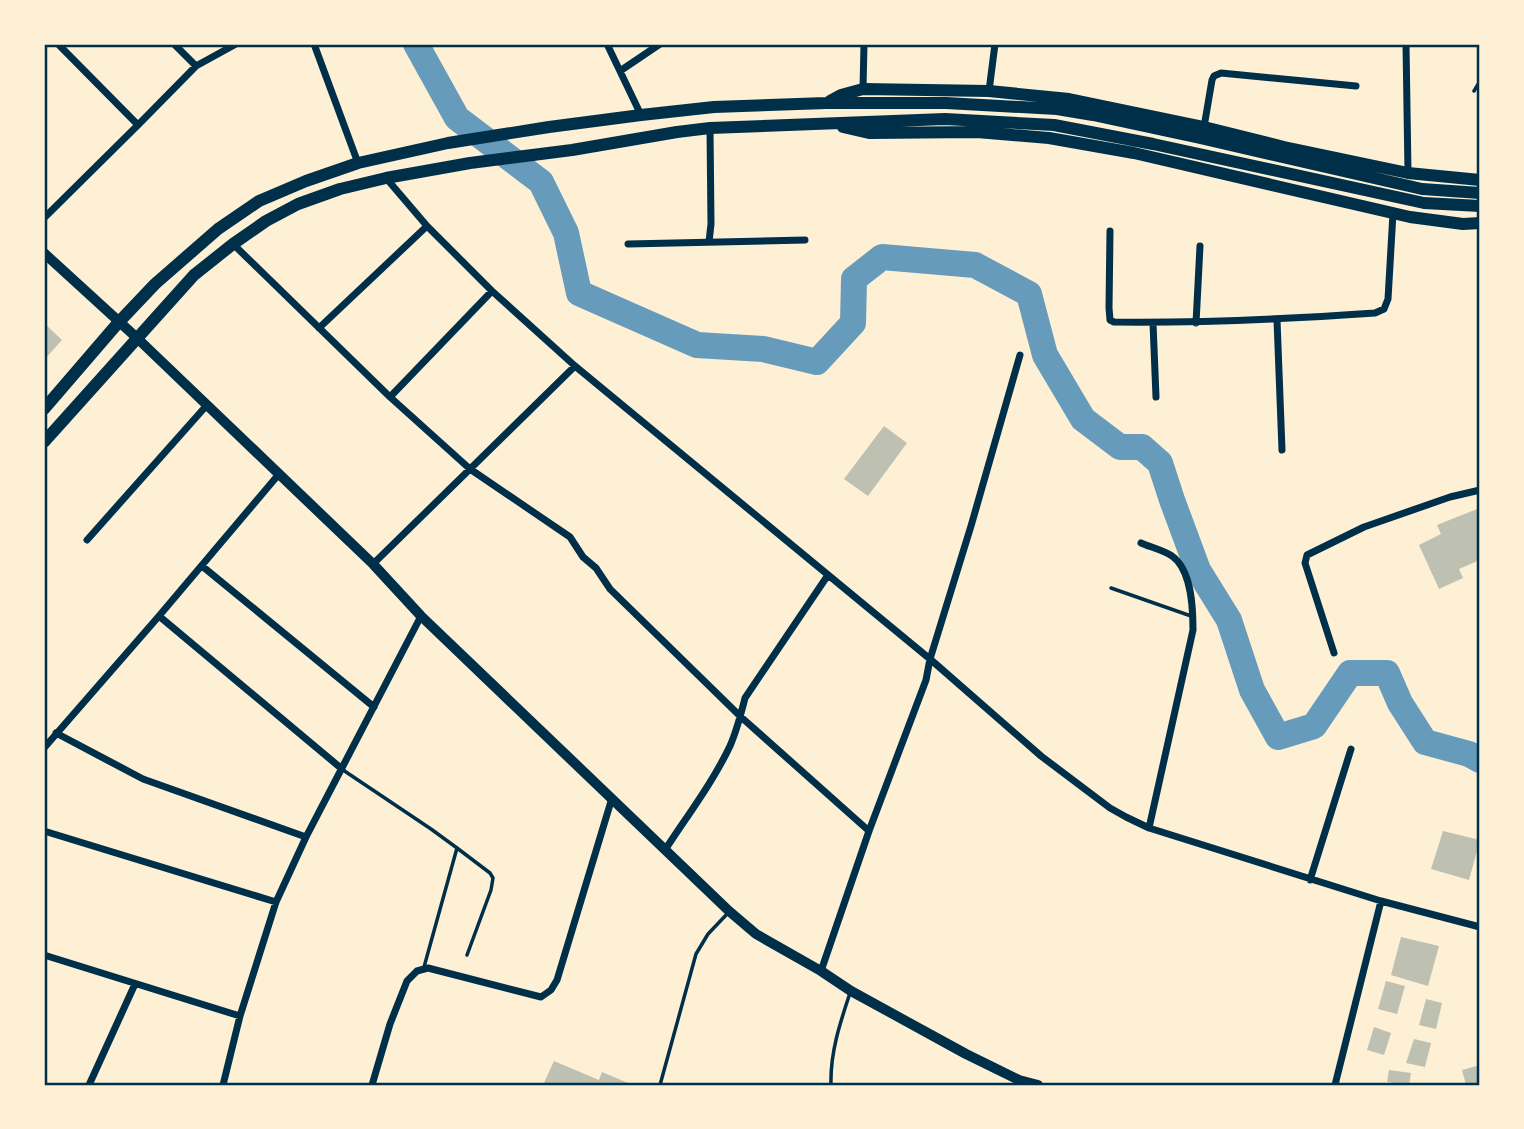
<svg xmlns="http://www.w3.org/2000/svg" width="1524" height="1129" font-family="'Fira Sans',sans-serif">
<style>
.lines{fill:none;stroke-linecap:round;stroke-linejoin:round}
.river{stroke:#669bbc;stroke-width:26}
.building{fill:#bec0b2}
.service{stroke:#003049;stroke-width:3.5}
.minor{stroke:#003049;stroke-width:7}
.secondary{stroke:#003049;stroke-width:10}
.primary{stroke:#003049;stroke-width:12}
.neatline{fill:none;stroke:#003049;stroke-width:2.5}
</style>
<rect width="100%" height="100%" fill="#fdf0d5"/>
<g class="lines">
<path class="river" d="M416 44 457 118 541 182 566 233 579 293 697 345 763 349 817 362 853 323 854 279 882 257 975 265 1029 294 1045 355 1083 419 1120 447H1142L1160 463 1172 500 1198 570 1229 620 1252 690 1278 737 1314 726 1350 673H1387L1400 703 1425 742 1469 754 1480 760"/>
</g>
<path class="building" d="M44 323 62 340 44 360Z
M884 426 907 443 868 496 844 479Z
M1477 509 1480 518V560L1459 569 1463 578 1439 589 1419 545 1441 534 1437 525Z
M1443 831 1480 840 1469 880 1431 869Z
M1401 937 1439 946 1428 986 1391 975Z
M1386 981 1405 986 1397 1014 1378 1009Z
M1426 999 1442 1003 1436 1029 1419 1025Z
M1374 1027 1391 1033 1384 1055 1367 1050Z
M1414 1039 1431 1043 1425 1067 1406 1063Z
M554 1061 599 1080 602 1072 633 1085H543Z
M1480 1065V1085H1466L1462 1070Z
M1389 1070 1411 1073 1409 1085 1387 1082Z"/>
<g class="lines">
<path class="service" d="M1474 91 1480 81
M1111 588 1191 616
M343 770 431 829 457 848 424 967
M457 848 490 873 493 878 491 890 467 955
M660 1085 696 954 708 934 728 913
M831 1085C830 1053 840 1023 850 993"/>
<path class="minor" d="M58 44 138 125
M174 44 196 66
M314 44 358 163
M607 44 641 115
M1406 44 1408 173
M620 71 660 44
M863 89 864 44
M989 91 995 44
M1204 127 1212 80 1214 76 1221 73 1356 86
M386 178 427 226 492 291 575 366 930 659 1041 756 1110 808 1126 817 1149 828 1381 901 1480 927
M44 218 138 125 196 66 236 44
M1110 231 1109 308 1110 320 1114 322C1201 323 1288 319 1375 313L1384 309 1388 299 1393 213
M709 242 711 224 710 128
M233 244 390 397 470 469 575 366
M628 244 805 240
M1277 320 1282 450
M1153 323 1156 397
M1196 323 1200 246
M319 328 427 226
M390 397 492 291
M87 540 207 405
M1141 543C1150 547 1163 550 1172 556 1192 570 1193 609 1193 630L1149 828
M373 564 470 469 570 537 583 557 596 568 610 589 741 717 869 831
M202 566 374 707
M159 616 342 769
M1334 653 1305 563 1307 555 1364 527 1450 497 1480 490
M56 733 143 779 306 837
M44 748 159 616 279 474
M44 831 276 902
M665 850C687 816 713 782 730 746 737 730 741 714 745 698L828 575
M1310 880 1351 749
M44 955 240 1016
M821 971 869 831 926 680 930 659 971 526 1020 355
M89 1085 135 984
M223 1085 240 1016 276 902 306 837 421 616
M372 1085 390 1024 407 981 417 971 428 968 541 997 551 990 557 980 612 798
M1335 1085 1381 901"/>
<path class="secondary" d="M44 253 137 338 373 564 421 616 729 911 756 934 821 971 851 991 966 1054 1019 1080 1038 1085"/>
<path class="primary" d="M830 101 841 95 863 89 989 91 1069 99 1204 127 1284 147 1408 173 1480 180
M843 127 869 133 977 132 1049 138 1134 153 1410 217 1463 224 1480 223
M44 409 118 323 155 284 218 229 259 201 306 181 358 163 448 143 549 127 641 115 714 107 826 103H946L1057 109 1093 115 1200 138 1422 189 1480 193
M44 442 194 275 233 244 266 221 298 204 340 189 386 178 470 163 572 150 677 132 710 128 945 119 1054 125 1153 144 1424 203 1480 206"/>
</g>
<rect width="1524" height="1129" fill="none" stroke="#fdf0d5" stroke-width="91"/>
<rect x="46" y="46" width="1432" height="1038" class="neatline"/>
</svg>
